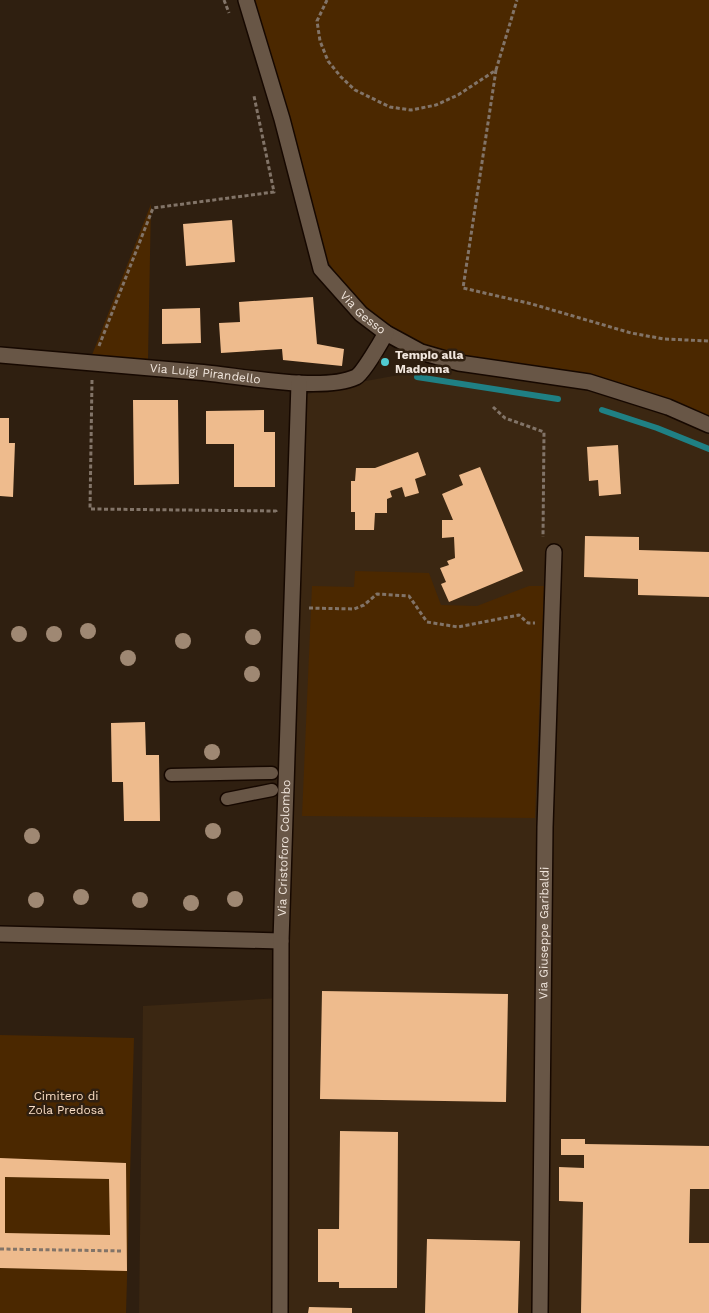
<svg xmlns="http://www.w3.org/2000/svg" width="709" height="1313" font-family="'Work Sans',sans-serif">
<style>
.built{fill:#3b2712}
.green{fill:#4b2800}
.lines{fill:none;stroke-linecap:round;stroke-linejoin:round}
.stream{stroke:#1f8084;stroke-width:6}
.building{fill:#eebb8d;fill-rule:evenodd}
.lane-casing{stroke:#160800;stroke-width:15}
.street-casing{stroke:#160800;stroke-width:18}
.path{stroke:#827468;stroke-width:3;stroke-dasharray:4 2.5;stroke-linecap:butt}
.lane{stroke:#685646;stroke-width:12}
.street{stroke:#685646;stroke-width:15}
.tree{fill:#9f8873}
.poi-dot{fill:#51ccd2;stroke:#2f1f10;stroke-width:2}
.labels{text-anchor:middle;stroke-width:5;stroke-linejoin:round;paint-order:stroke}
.street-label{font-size:12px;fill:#f1e6dd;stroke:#2f1f10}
.poi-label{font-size:12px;font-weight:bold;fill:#f1e6dd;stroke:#2f1f10;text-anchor:start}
.park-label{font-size:12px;fill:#faddc4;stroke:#2f1f10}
</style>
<rect width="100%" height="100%" fill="#2f1f10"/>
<path class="built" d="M437 368 575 380 709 425V1313H139L143 1006 280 998 294 397 366 381Z"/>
<path class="green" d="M241 0H709V425L575 380 437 368 368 322 321 251Z
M151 204 148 359 92 355Z
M355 571 429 573 441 605 477 606 529 586H544L535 818 302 816 312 586 354 587Z
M0 1035 134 1038 126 1313H0Z"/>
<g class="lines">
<path class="stream" d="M417 377 558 399
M602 410 657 428 709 449"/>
</g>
<path class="building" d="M232 220 235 262 186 266 183 224Z
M313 297 317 344 344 349 342 366 283 360 282 349 221 353 219 323 240 322 239 302Z
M200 308 201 343 162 344V309Z
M133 400H178L179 484 134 485Z
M264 410V432H275V487H234V444H206V411Z
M0 418H9V443H15L13 497 0 496Z
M618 445 621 494 599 496 598 480 589 481 587 447Z
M418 452 426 475 415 479 419 493 405 497 402 487 390 491 392 497 387 499V513H375L374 530H355V512H351V481H355L356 468H375Z
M480 467 523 571 449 602 441 584 446 582 440 568 449 565 447 561 455 558 454 537 442 538V520H453L442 494 463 485 459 475Z
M585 536 639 537V550L709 552V597L638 595V579L584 577Z
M145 722 146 755H159L160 821H124L123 782H112L111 723Z
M322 991 508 994 506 1102 320 1099Z
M340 1131 398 1132 397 1288H339V1282H318V1229H339Z
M561 1139H585V1144L709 1146V1189H690L689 1243H709V1313H581L583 1202 559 1201V1167L584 1168V1155H561Z
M0 1158 126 1163 127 1271 0 1268ZM5 1177 109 1179 110 1235 5 1233Z
M427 1239 520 1241 518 1313H425Z
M309 1307 352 1308V1313H308Z"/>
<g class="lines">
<g class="lane-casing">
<path id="lane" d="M171 775 272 773
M227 799 272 790"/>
</g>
<g class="street-casing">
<g id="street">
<path id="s1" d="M246 0 282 119 321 269 361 314 386 333 421 352 459 363 589 382 668 407 709 425"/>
<path id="s2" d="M0 355C66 361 132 366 197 372 237 375 321 393 356 377 363 373 381 342 386 333"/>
<path d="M0 934 281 941"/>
<path id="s3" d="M280 1313 281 941 299 383"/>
<path id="s4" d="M540 1313 545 827 554 552"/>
</g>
</g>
<path class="path" d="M224 0 229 13
M327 0 317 21 320 41 328 61 341 77 355 90 390 107 411 110 436 105 458 95 496 70 517 0
M496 70 463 288 532 304 631 333 664 339 709 341
M99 346 153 208 274 192 254 96
M92 380 90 509 276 511V512
M493 407 505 418 544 432 543 537
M309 608 354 609 364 605 377 594 409 596 427 622 458 627 519 615 528 623H535
M0 1249 123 1251"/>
<use href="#lane" class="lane"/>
<use href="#street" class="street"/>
</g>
<g class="tree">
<circle cx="88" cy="631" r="8"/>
<circle cx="19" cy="634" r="8"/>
<circle cx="54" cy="634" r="8"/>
<circle cx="253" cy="637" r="8"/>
<circle cx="183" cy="641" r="8"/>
<circle cx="128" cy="658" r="8"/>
<circle cx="252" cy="674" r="8"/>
<circle cx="212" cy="752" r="8"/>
<circle cx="213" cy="831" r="8"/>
<circle cx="32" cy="836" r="8"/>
<circle cx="81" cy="897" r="8"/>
<circle cx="235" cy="899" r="8"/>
<circle cx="36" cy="900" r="8"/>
<circle cx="140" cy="900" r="8"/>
<circle cx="191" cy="903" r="8"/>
</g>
<circle class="poi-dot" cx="385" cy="362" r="5"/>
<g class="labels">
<g class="street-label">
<text dy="4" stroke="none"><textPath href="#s1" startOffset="340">Via Gesso</textPath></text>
<text dy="4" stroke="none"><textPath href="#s2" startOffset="206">Via Luigi Pirandello</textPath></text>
<text dy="4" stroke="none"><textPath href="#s3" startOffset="465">Via Cristoforo Colombo</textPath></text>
<text dy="4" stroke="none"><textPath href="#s4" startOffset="380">Via Giuseppe Garibaldi</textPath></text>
</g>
<g class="poi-label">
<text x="395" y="359">Tempio alla<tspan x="395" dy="14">Madonna</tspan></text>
</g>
<g class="park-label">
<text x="66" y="1100">Cimitero di<tspan x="66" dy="14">Zola Predosa</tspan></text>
</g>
</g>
</svg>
